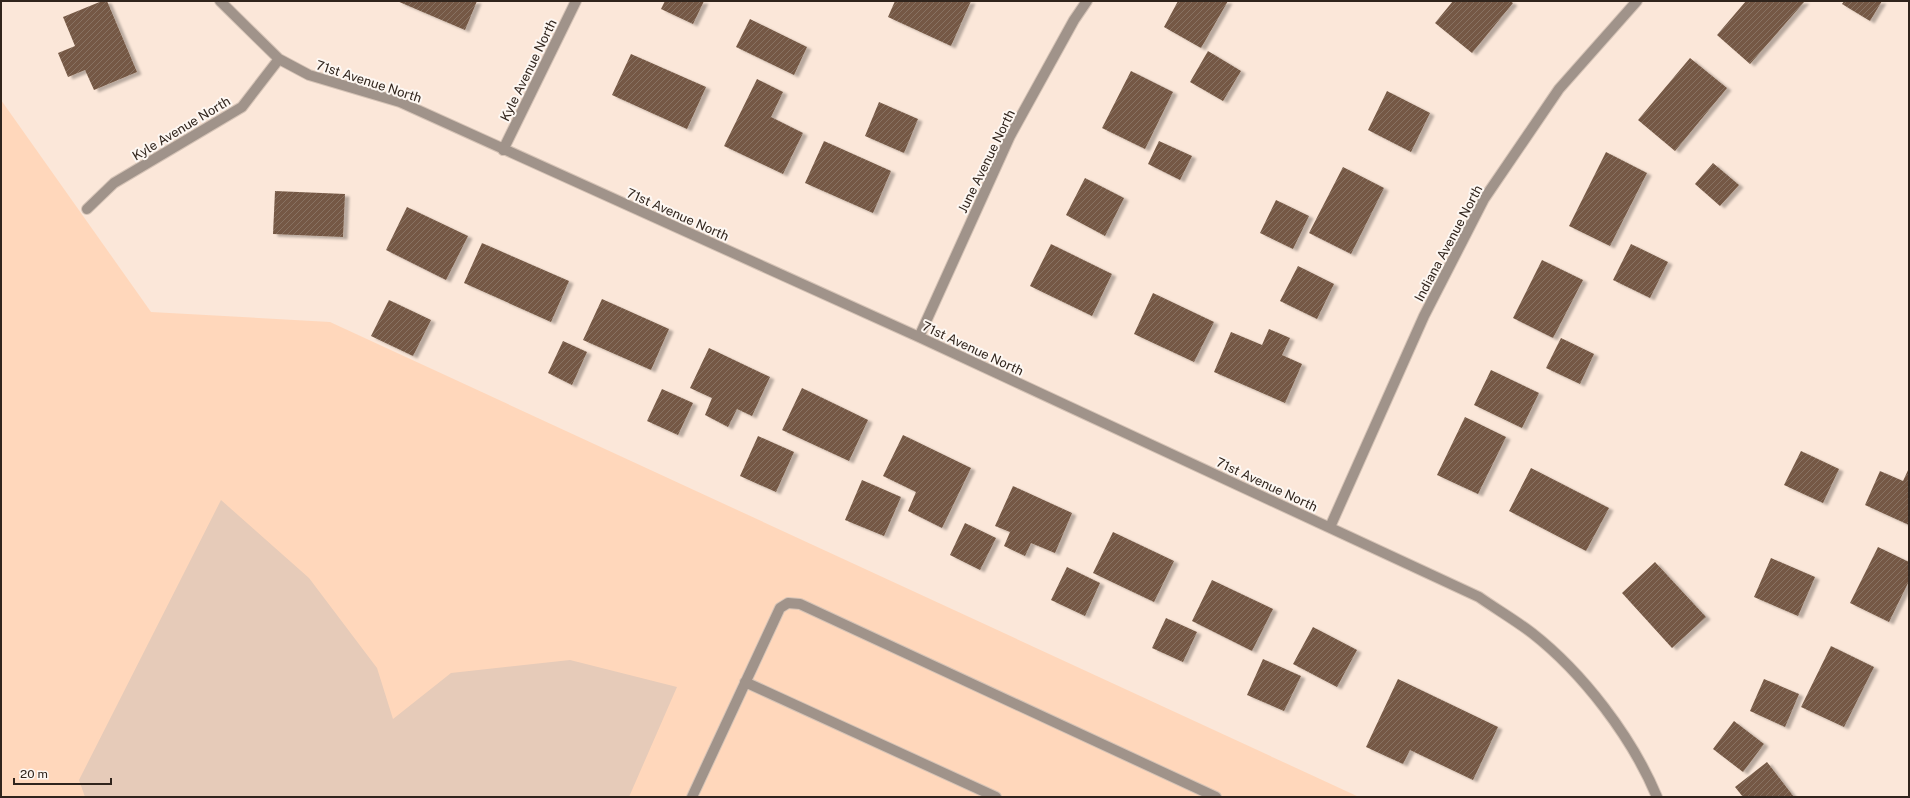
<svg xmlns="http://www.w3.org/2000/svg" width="1910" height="798" font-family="'Public Sans',sans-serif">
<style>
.built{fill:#ffd7bb}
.pitch{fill:#e6cbb9}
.building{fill:url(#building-hatch);filter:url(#shadow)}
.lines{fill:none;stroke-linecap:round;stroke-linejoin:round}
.lane-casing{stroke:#d6c4b7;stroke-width:12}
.street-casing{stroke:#d6c4b7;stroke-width:12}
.lane{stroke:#a0938a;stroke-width:10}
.street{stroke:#a0938a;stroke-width:10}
.labels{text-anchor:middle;stroke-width:4;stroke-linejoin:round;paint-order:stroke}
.street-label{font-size:13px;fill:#30241c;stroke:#fdf7f2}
</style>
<defs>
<pattern id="building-hatch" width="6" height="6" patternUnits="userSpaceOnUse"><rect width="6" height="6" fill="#755945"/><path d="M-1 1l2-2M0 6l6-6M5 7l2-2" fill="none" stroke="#887262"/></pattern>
<filter id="shadow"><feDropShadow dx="4.5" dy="2.5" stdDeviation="1" flood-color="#0004"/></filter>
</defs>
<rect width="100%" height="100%" fill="#fbe7d9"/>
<path class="built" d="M1 100 151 312 330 322 1359 797H6L1 795Z"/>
<path class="pitch" d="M221 500 309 578 377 668 393 719 451 673 570 660 677 687 629 797H85L79 780Z"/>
<path class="building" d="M102 1H107L137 72 94 90 85 70 68 77 58 53 75 46 63 17Z
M397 1H477L465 30Z
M665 1H704L693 24 661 9Z
M895 1H971L951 46 888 17Z
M1178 1H1228L1201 48 1164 27Z
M1453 1H1510L1513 3 1472 53 1435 23Z
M1746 1H1805L1750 64 1717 35Z
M1844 1H1882L1870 21 1842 4Z
M750 19 807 47 794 75 736 47Z
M1208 51 1241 71 1223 101 1190 82Z
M631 54 706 87 687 129 612 95Z
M1690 58 1727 88 1675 151 1638 120Z
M1131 71 1173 92 1145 149 1102 128Z
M757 79 783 92 771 117 803 133 783 174 724 146Z
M1387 91 1430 113 1411 152 1368 130Z
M879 102 918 119 904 153 865 136Z
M824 141 891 171 873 213 805 183Z
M1159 141 1192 156 1180 180 1148 164Z
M1606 152 1647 173 1610 246 1569 226Z
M1713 163 1739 185 1720 206 1695 184Z
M1343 167 1384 188 1351 254 1309 233Z
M1085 178 1124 198 1105 236 1066 215Z
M275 191 345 194 343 237 273 234Z
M1276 200 1309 216 1293 249 1260 233Z
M407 207 468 236 446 280 386 250Z
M482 243 569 281 551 322 464 283Z
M1051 244 1112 274 1092 316 1030 286Z
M1631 244 1668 262 1650 298 1613 280Z
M1542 260 1583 280 1553 338 1513 318Z
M1298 266 1334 284 1317 319 1280 301Z
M1153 293 1214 322 1194 362 1134 334Z
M602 299 669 329 651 370 583 340Z
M389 300 431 320 413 356 371 336Z
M1269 329 1290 338 1282 355 1302 364 1285 403 1214 372 1231 332 1262 345Z
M1561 338 1594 354 1580 384 1546 368Z
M563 341 587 352 572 385 548 373Z
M709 348 770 377 752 416 737 409 728 427 705 415 712 398 690 388Z
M1491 370 1539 393 1522 428 1474 405Z
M802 388 868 420 849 461 782 430Z
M662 389 693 403 678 435 647 421Z
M1465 417 1506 437 1478 494 1437 475Z
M903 435 971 468 942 528 908 511 916 492 883 476Z
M758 436 794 452 776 492 740 476Z
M1801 451 1839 469 1823 503 1784 485Z
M1531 468 1609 508 1586 551 1509 511Z
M1909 468V525L1865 505 1880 471 1903 481Z
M862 480 901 497 884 536 845 520Z
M1013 486 1072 513 1055 553 1031 543 1025 556 1004 546 1010 532 995 526Z
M965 523 996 538 980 570 950 555Z
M1113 532 1174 561 1154 602 1093 573Z
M1878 547 1909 562V581L1889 622 1850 603Z
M1771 558 1815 577 1798 616 1754 597Z
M1655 562 1706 617 1672 648 1622 593Z
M1067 567 1100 583 1085 616 1051 600Z
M1212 580 1273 609 1252 651 1192 621Z
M1166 618 1197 632 1183 662 1152 648Z
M1313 627 1357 650 1337 687 1293 664Z
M1831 646 1874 667 1844 727 1801 707Z
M1263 659 1301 676 1284 711 1247 695Z
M1398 679 1498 727 1473 780 1410 750 1403 764 1366 747Z
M1764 679 1799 694 1785 727 1750 711Z
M1734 721 1764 744 1743 772 1713 749Z
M1767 762 1794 797H1743L1735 787Z"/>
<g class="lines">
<g class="lane-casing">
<path id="lane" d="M745 682 996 797
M692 797 780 608 788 603 800 604 1216 797"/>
</g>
<g class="street-casing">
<path id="street" d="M220 1 279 59 309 75 400 102 919 337 1479 597C1496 609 1515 620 1532 633 1583 673 1632 737 1657 797
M503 150 576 1
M87 209 114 183 242 107 279 59
M919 337 1010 136 1074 20 1087 1
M1330 527 1424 316 1484 199 1559 89 1637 1"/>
</g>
<use href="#lane" class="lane"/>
<use href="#street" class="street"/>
</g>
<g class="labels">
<g class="street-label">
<text transform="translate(528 70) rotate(-64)" y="5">Kyle Avenue North</text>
<text transform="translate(369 81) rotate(18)" y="5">71st Avenue North</text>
<text transform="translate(181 128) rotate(-31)" y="5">Kyle Avenue North</text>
<text transform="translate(986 161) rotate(-64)" y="5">June Avenue North</text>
<text transform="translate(678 214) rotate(24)" y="5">71st Avenue North</text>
<text transform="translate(1448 243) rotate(-62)" y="5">Indiana Avenue North</text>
<text transform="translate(973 348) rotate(25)" y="5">71st Avenue North</text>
<text transform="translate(1267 484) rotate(25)" y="5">71st Avenue North</text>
</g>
</g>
<rect width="1910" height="798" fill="none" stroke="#30241c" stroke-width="4"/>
<path d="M14 778v6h97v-6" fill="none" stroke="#30241c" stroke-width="2"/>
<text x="20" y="778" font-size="12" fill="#30241c" stroke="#fdf7f2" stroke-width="3" paint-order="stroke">20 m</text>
</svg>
